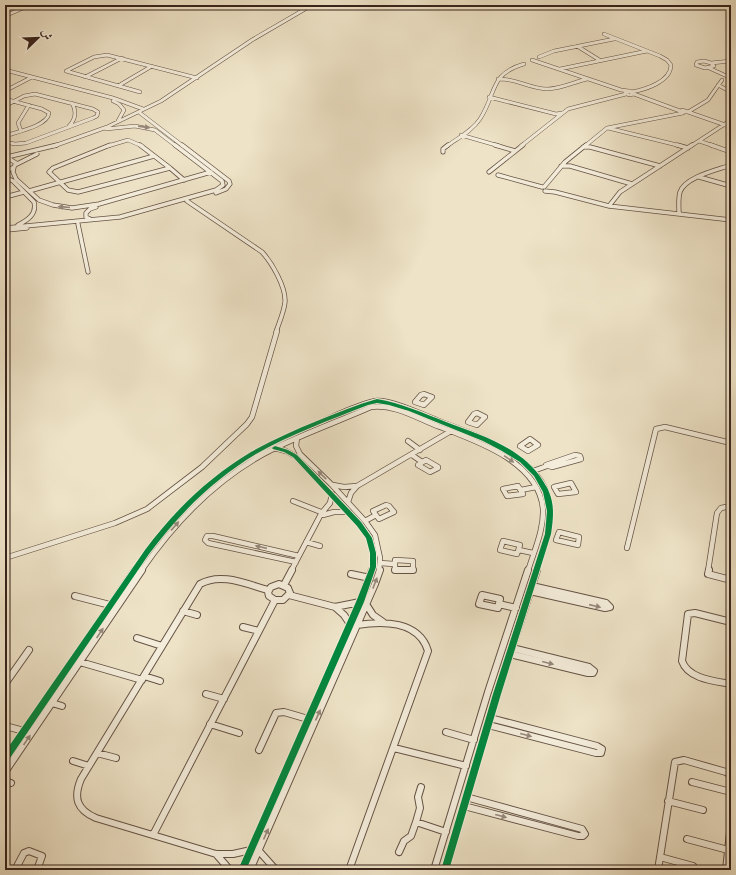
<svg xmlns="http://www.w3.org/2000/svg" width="736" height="875" font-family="Vollkorn,Amiri,serif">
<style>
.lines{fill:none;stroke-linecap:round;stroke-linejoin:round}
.street-far3-casing{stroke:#655346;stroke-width:4}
.street-far2-casing{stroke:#655346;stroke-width:5}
.street-far1-casing{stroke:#655346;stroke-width:6}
.street-casing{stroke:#655346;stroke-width:8}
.street-far3{stroke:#f4eddb;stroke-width:3}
.street-far2{stroke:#f4eddb;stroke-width:3.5}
.street-far1{stroke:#f4eddb;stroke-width:4.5}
.street{stroke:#f4eddb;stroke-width:6}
.cycleway-casing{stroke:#f4eddb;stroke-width:2}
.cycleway{fill:#00873e;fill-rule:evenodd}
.oneway{fill:#96887b}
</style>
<rect width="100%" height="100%" fill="#eee3c7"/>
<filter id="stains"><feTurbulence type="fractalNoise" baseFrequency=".005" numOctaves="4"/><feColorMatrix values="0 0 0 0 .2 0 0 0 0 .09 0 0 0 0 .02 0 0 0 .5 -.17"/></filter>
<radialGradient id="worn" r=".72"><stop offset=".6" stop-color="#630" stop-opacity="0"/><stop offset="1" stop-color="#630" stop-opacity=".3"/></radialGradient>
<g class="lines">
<g class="street-far3-casing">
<path id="street-far3" d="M5 16 30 5
M604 34 660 56 667 60 671 65C671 82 644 90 631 92
M577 46 601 61
M539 57 554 51 614 39
M532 60 621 90 629 91
M704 61 711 63 714 66 705 68 696 65 697 62Z
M711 63 731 61
M709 68 731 78
M560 69 647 51
M5 70 113 98 143 109
M85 77 122 58
M498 79C515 78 530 89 547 89 561 89 574 82 587 79
M718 85 731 92
M118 86 152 66
M5 91 32 77
M630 91 634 94 629 95 625 93Z
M140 92 66 71 94 57 107 55 197 78
M634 94 680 111
M489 97 556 114 562 113
M5 99 42 109 49 113C48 126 16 132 5 136
M113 101 119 104 124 110 118 121
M5 106 24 96 35 94 93 109 98 112 97 116 93 118 26 143 15 144 5 142
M682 110 688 112H680Z
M688 112 708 100 722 80
M688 112 731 127
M140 113 183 146
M69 126C76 119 77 112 72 103
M608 128 681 146
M106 129 135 126 155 130 176 146
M21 131 18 123 29 105
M461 135 499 146
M699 141 714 146
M54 146 107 127 161 101 252 40 312 5
M108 146 128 140 142 146
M447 146C458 138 472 131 480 119 497 93 489 74 524 64
M521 146 568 109 626 94
M585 146 607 128 683 113
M691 146 731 120"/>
</g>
<g class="street-far2-casing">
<path id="street-far2" d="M110 145 53 168 49 172 68 190 78 192 170 168
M140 145 170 168
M182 145 229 181 230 184 226 189 216 193
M495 145 515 151
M677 145 688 148
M711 145 731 152
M583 147H590L660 166
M443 152V149L448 145
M7 157 57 145
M15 165 37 154
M561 166H570L632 184
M14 167 13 172 16 179 39 200 53 205 72 208 99 204 211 172
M170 168 184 180
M5 172 14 167 16 163 8 158
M489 172 523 145
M498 175 542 187
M5 177 13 181 34 202C37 214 28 220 18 225
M699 177 731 186
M544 187 565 162 586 145
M29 191 154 156
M545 191 555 192 609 206 731 220
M5 197 24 192
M187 201 262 252C272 263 286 287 285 302 284 312 279 323 276 332
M609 206 620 192 692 145
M679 214C679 207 678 199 680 192 685 177 717 170 731 165
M90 219 86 217V213L90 209 96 207
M78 224 88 272
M5 228 120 217 216 190 223 185 222 181 175 145
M7 230 27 228"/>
</g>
<g class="street-far1-casing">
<path id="street-far1" d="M424 394 432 397 424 405 415 402 421 395Z
M477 413 485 417 477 425 468 422 474 414Z
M297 438 296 446 300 454 331 484 365 521 375 535 380 558 379 571
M530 439 538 445 528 451 520 446Z
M408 441 420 450
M275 448 286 451 295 456 359 524 369 538 373 553 372 571
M412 455 422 462
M575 455 580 456 581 459 552 467 546 465Z
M426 460 438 467V468L430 472 418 465Z
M533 471 547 466
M571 483 576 492 558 494 554 487Z
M333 485 344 487 357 486
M518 486 523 494 507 496 503 489Z
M521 490 536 487
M293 501 326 514
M348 502 351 493 357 486 451 431
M386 505 389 506 394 512 379 519 373 511Z
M323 515 334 512H349
M365 521 376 515
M559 532 579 537 578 545 556 540Z
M503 541 520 545 517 554 500 550Z
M306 542 320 546
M627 548 656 429 665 427 731 443
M519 550 533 553
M5 558 115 523 147 509 202 467 247 424 252 417 277 331
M395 560 413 561V570H395Z
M296 562 208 543 205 540 207 536H213L299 556
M380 563 394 564
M134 571C186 495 234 457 319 423 337 415 356 405 375 401 390 399 426 416 441 422 480 437 551 460 550 512 550 533 542 552 536 571
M141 571C176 520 220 475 275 448 306 433 339 421 371 407 396 404 418 419 440 427 477 441 539 462 543 509 544 530 534 551 528 571
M291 571 321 514 330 503 332 494
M708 571 717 513 721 508 731 506"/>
</g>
<g class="street-casing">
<path id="street" d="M395 570H413
M709 570 708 574 731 580
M351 574 370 578
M279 584 288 588 290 593 283 600H275L269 596 268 592 271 587Z
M284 585 292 570
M530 591 605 608 610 607 606 603 532 586
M289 595 335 607 360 602
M482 595 500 599 498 608 479 604Z
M75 596 110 605
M366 604 373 615 383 622
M499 604 516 608
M335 607 344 615 350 624
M183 611 197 615
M731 622 695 613 688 614 682 661C688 679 715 681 731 684
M243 627 259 631
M137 638 162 646
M510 654 588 673H593L594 671 589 667 512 648
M80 662 142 680
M144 676 160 681
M5 684 29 650
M206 694 224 699
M52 703 62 706
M210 724 239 733
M488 725 596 753H601L602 749 597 746 490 718
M9 727 24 731
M446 732 474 740
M394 748 466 766
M259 750 276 713 284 712 308 719
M97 753 116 758
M5 759 135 570
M73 761 89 766
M5 772 142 570
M5 781 11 783
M692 782 731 792
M668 801 703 810
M464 806 578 836H583L585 834 582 829 466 797
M416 822 446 832
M153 835 275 600
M687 839 728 850
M251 850 233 854H216L96 818C77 810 73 798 81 779L200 584C221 572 246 584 268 590
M259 851 276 870
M399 852 404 841 411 836 416 822 420 808 418 797 421 787
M216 854 230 870
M660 857 693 866
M15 870 24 853 29 851 42 856 37 870
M242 870 360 602 372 570
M250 870 375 584 380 570
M349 870 428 651C419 621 383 621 357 625
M434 870 488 692 528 570
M445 870 497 694 537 570
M658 870 675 762 684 760 726 772 731 775
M726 870 731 823"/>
</g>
<use href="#street-far3" class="street-far3"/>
<use href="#street-far2" class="street-far2"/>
<use href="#street-far1" class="street-far1"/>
<use href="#street" class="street"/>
<g class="cycleway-casing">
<path id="cycleway" d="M377 399C401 403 423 413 446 422 481 435 523 448 543 481 545 485 548 488 549 492 555 506 553 520 551 534L501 694 449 870H441L493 694 545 534 547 511 543 492 534 476 520 462 502 451 483 441 409 411 389 405 377 403 368 405C330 420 291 434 256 454 213 480 179 514 149 554L8 761 5 762V752L145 550C174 511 209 477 251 452 272 440 295 430 317 421 337 413 356 405 377 399Z
M275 446 288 450 297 455 361 522 372 538 376 553V567L364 602 246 870H238L356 602 370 567V553L366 538 357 526 293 457 284 452 273 449 272 448Z"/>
</g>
<use href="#cycleway" class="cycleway"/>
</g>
<defs><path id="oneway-solid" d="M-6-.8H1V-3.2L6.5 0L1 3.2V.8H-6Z"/></defs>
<g class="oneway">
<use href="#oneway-solid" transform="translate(144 127) rotate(8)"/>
<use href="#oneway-solid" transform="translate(64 207) rotate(-175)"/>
<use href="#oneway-solid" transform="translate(509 459) rotate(34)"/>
<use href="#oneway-solid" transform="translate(322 475) rotate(-136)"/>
<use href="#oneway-solid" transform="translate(175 526) rotate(-49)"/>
<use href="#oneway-solid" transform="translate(261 547) rotate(-167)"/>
<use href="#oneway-solid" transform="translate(375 583) rotate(-69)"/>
<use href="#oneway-solid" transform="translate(595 606) rotate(13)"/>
<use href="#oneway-solid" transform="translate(100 633) rotate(-56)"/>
<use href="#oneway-solid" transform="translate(548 663) rotate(14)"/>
<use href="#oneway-solid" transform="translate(318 715) rotate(-66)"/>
<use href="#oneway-solid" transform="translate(526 735) rotate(15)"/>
<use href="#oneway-solid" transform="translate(27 740) rotate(-56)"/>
<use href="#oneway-solid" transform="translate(501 816) rotate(15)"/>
<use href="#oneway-solid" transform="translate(266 834) rotate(-66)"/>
</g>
<rect width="736" height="875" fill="none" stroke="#eee3c7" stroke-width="20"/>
<rect x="6" y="6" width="724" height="863" fill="none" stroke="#37231b" stroke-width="2"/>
<rect x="10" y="10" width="716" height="855" fill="none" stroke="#37231b"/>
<g transform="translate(38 38) rotate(67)" stroke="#f4eddb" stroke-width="3" paint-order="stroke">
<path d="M0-3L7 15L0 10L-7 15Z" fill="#37231b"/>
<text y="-6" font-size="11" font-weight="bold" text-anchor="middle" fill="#37231b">ش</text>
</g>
<rect width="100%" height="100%" filter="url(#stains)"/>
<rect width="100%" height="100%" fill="url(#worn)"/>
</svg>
